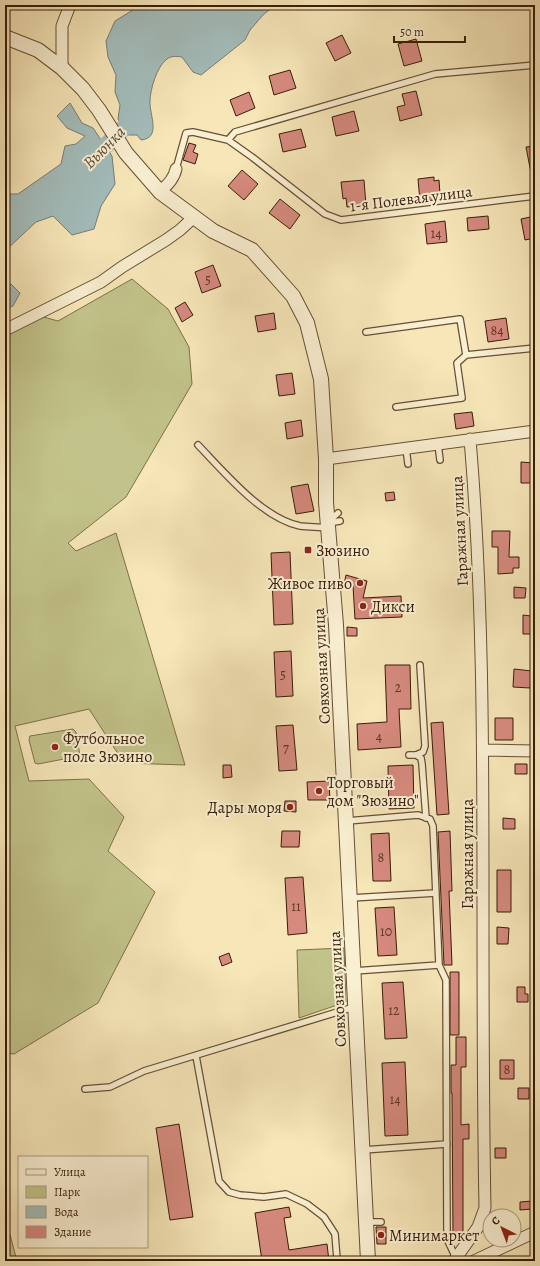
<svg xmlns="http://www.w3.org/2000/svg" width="540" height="1266" font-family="Alegreya,serif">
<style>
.green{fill:#c2c38a;stroke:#7e7049}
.water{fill:#a3bcba;stroke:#797c73}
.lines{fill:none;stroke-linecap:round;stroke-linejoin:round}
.river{stroke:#a3bcba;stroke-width:17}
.building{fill:#d68a7e;stroke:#391d08}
.service-casing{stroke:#684f34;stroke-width:8}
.minor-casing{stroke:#684f34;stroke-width:13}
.tertiary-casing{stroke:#684f34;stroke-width:16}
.service{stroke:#f9efd1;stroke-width:5.5}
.minor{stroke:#f9efd1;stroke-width:11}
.tertiary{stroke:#f9efd1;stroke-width:14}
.poi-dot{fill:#8f2418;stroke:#f9efd1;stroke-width:1.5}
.labels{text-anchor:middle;stroke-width:4;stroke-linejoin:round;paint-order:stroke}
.number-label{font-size:14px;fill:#603826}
.street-label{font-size:16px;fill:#391d08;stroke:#f9efd1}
.poi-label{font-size:16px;fill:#391d08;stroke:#f9efd1;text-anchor:start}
.water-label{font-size:17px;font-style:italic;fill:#594d3d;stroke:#f9efd1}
</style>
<rect width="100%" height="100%" fill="#f6e6b8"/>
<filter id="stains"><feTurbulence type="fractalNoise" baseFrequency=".005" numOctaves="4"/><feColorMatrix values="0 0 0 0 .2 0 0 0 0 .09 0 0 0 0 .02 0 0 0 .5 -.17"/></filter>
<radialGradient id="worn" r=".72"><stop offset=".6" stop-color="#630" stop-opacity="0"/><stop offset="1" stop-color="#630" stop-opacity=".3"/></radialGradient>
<path class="green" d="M132 279 168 309 189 347 192 384 126 497 68 543 76 551 116 533 185 765 124 763 89 709 15 726 29 781 89 779 124 817 108 851 155 892 98 1003 14 1054 5 1053V326L36 315 58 321Z
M73 729 76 732 80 756 38 764 35 763 29 740 30 736Z
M344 948 346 1002 299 1018 297 950Z
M5 1216 17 1261H5Z"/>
<path class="water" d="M136 5H275L263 15 250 30 245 40 201 75 193 72 182 57C176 56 171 56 167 59 157 66 150 90 150 101 149 114 162 138 141 140L137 135H128L118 119 120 105 115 92 116 75 108 57 106 41 115 21 136 8Z
M70 103 82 123 93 128 112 156 115 184 101 206 94 229 72 235 53 216 36 222 5 251V177L9 194H18L61 164 65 146 76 144 85 136 67 128 57 116Z
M5 284H11L20 293 13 306 5 309Z"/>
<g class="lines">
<path class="river" d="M89 162 132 120 134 109"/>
</g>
<path class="building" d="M342 35 351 53 335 61 326 43Z
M416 39 422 61 404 66 398 44Z
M290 70 296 88 274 95 269 76Z
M416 91 422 115 400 121 397 107 405 105 402 94Z
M249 92 255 108 236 116 230 100Z
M354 111 359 131 336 136 332 117Z
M301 129 306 147 283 152 279 134Z
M189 143 196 145 193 152 198 154 195 164 183 160Z
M535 146V173H531L526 147Z
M242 170 258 184 244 200 228 186Z
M434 177V181L439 180 440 194H435L436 200 420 201 418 179Z
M364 180 366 205 347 207 346 198 343 199 341 182Z
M280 199 300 215 290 229 269 213Z
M488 216 489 229 468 231 467 218Z
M535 216V238L525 240 521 219Z
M445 221 447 242 427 244 425 224Z
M213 265 221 286 202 293 195 272Z
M185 302 193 315 182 322 175 308Z
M274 313 276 329 258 332 255 316Z
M506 318 509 339 488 342 485 321Z
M292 373 295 394 279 396 276 375Z
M472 412 474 426 456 429 454 414Z
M301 420 303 436 287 439 285 423Z
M521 462 533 463 532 483H521Z
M308 484 314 511 296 514 291 487Z
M394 492 395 500 386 501 385 493Z
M492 531H510L509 557H519V568H513V573L498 574V547H492Z
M290 552 293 624 274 625 271 553Z
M346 575 367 581 363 598 401 596 402 617 355 619 353 586 344 584Z
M514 587 526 588 525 598H514Z
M523 615 531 616V624H534V634H523Z
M347 627 357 628V636H347Z
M291 651 293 696 276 697 274 652Z
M385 665H410L411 709H399L401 747 358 750 357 724 387 722Z
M514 669 532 671 530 688 513 687Z
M495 718H513V740H495Z
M443 722 449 814 437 815 431 723Z
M293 725 297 770 279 771 276 726Z
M515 764H527V774H515Z
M223 765H231L232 777 223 778Z
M413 765 414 808 389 809 388 766Z
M329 781 330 800H308L307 782Z
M285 801H296V812L284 811Z
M503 818 515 819V829H503Z
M282 831H300L299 847H281Z
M450 831 452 891H449L452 965H444L438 832Z
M389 833 391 881H373L371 834Z
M497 870H511V912H497Z
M303 877 307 933 288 935 285 878Z
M394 907 397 955 378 956 375 908Z
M497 927 509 928 508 944H497Z
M229 953 232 962 222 966 219 957Z
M450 972H459V1035H450Z
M403 982 407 1038 385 1039 382 983Z
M517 987H525V994H528V1002H517Z
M456 1037H466V1067H461V1125L469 1124V1139H463V1234H453L452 1093H451V1065H456Z
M500 1060H514V1079H500Z
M405 1062 408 1135 385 1136 382 1063Z
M518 1088H529V1099H518Z
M179 1124 193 1217 170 1220 156 1128Z
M495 1148H506V1158H495Z
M532 1201V1209L520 1210V1202Z
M289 1207 291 1217 284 1218 289 1250 327 1244 329 1261H262L255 1213Z
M376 1227H386V1244H377Z"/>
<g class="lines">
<g class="service-casing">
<path id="service" d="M228 140 235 132 435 74 535 65
M176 169 186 133 193 132 228 140 252 157 325 214 341 220 535 196
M366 332 460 319 466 355 535 348
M396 407 462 398 457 363 466 355
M438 444 440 460
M198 445C225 473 262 518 300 526 309 527 319 527 328 528
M406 448 408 464
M329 521 338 513
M328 523 340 521
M409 755H416L423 752 425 746 420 665
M416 755 421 758 422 764 426 818
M347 821 418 815 430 819 433 826 439 965 446 980 447 1239 456 1258
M351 898 436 893
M354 971 439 965
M196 1056 219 1181 229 1192 240 1195 264 1197 286 1194 307 1204 324 1217 335 1234 337 1259
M85 1089 110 1087 144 1071 354 1007
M363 1150 447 1144
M367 1222H381"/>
</g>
<g class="minor-casing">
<path id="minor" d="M62 68V26L70 5
M160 192C167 185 174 179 176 169
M5 330 101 282 122 267 166 240 180 230 193 218
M326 459 535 431
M483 750 535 751
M454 1261 478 1227 485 1208C483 1106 483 1004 483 903 483 748 483 593 470 439
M474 1261 535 1232"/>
</g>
<g class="tertiary-casing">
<path id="tertiary" d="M5 37 38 50 62 68 83 89 99 110 126 153 160 192 213 231 252 250 293 296 307 323 321 379 326 459V502L336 625 368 1261"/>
</g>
<use href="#service" class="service"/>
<use href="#minor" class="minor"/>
<use href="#tertiary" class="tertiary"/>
</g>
<g class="poi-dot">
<rect x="304" y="546" width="8" height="8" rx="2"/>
<circle cx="360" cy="583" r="4"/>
<circle cx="363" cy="606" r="4"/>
<circle cx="55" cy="747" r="4"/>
<circle cx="319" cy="791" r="4"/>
<circle cx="290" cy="807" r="4"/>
<circle cx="381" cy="1235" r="4"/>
</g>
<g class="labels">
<g class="number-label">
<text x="436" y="238">14</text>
<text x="208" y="284">5</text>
<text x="497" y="335">84</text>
<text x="283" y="679">5</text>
<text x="398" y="692">2</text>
<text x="379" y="741">4</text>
<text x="286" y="753">7</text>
<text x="381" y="862">8</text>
<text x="296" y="911">11</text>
<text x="386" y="936">10</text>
<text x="394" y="1015">12</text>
<text x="507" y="1074">8</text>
<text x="395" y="1104">14</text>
</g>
<g class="street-label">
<text transform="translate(411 198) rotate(-7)" y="6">1-я Полевая улица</text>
<text transform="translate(459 531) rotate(-93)" y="6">Гаражная улица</text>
<text transform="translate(321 666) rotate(-93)" y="6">Совхозная улица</text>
<text transform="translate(467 854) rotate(-90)" y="6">Гаражная улица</text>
<text transform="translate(337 989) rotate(-93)" y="6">Совхозная улица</text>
</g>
<g class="poi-label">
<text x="316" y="556">Зюзино</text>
<text x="352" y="589" text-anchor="end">Живое пиво</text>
<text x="371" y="612">Дикси</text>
<text x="63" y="744">Футбольное<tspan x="63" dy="18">поле Зюзино</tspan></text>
<text x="327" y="788">Торговый<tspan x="327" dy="18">дом "Зюзино"</tspan></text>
<text x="282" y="813" text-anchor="end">Дары моря</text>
<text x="389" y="1241">Минимаркет</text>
</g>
<g class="water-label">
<text transform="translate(104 147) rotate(-45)" y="6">Вьюнка</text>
</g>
</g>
<rect width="540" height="1266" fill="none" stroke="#f6e6b8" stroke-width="20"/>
<rect x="6" y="6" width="528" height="1254" fill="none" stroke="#391d08" stroke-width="2"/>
<rect x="10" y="10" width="520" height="1246" fill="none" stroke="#391d08"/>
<rect x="18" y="1156" width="130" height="92" fill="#f9efd1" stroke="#ac9b81"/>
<rect x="26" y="1169" width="20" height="6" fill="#f9efd1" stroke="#ac9b81"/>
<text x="54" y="1176" font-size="12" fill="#391d08">Улица</text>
<rect x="26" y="1186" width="20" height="12" fill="#c2c38a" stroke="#ac9b81"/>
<text x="54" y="1196" font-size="12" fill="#391d08">Парк</text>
<rect x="26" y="1206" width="20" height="12" fill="#a3bcba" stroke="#ac9b81"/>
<text x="54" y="1216" font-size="12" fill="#391d08">Вода</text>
<rect x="26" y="1226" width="20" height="12" fill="#d68a7e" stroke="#ac9b81"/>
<text x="54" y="1236" font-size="12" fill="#391d08">Здание</text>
<g transform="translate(502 1228) rotate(318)"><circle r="19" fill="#f9efd1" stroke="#ac9b81"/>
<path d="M0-3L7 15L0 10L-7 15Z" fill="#8f2418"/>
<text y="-6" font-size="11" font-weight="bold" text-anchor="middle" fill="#391d08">С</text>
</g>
<path d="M394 36v6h71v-6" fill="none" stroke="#391d08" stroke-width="2"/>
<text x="400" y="36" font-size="12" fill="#391d08" stroke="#f9efd1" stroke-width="3" paint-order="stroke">50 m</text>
<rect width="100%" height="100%" filter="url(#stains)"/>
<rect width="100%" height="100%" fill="url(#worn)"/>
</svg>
